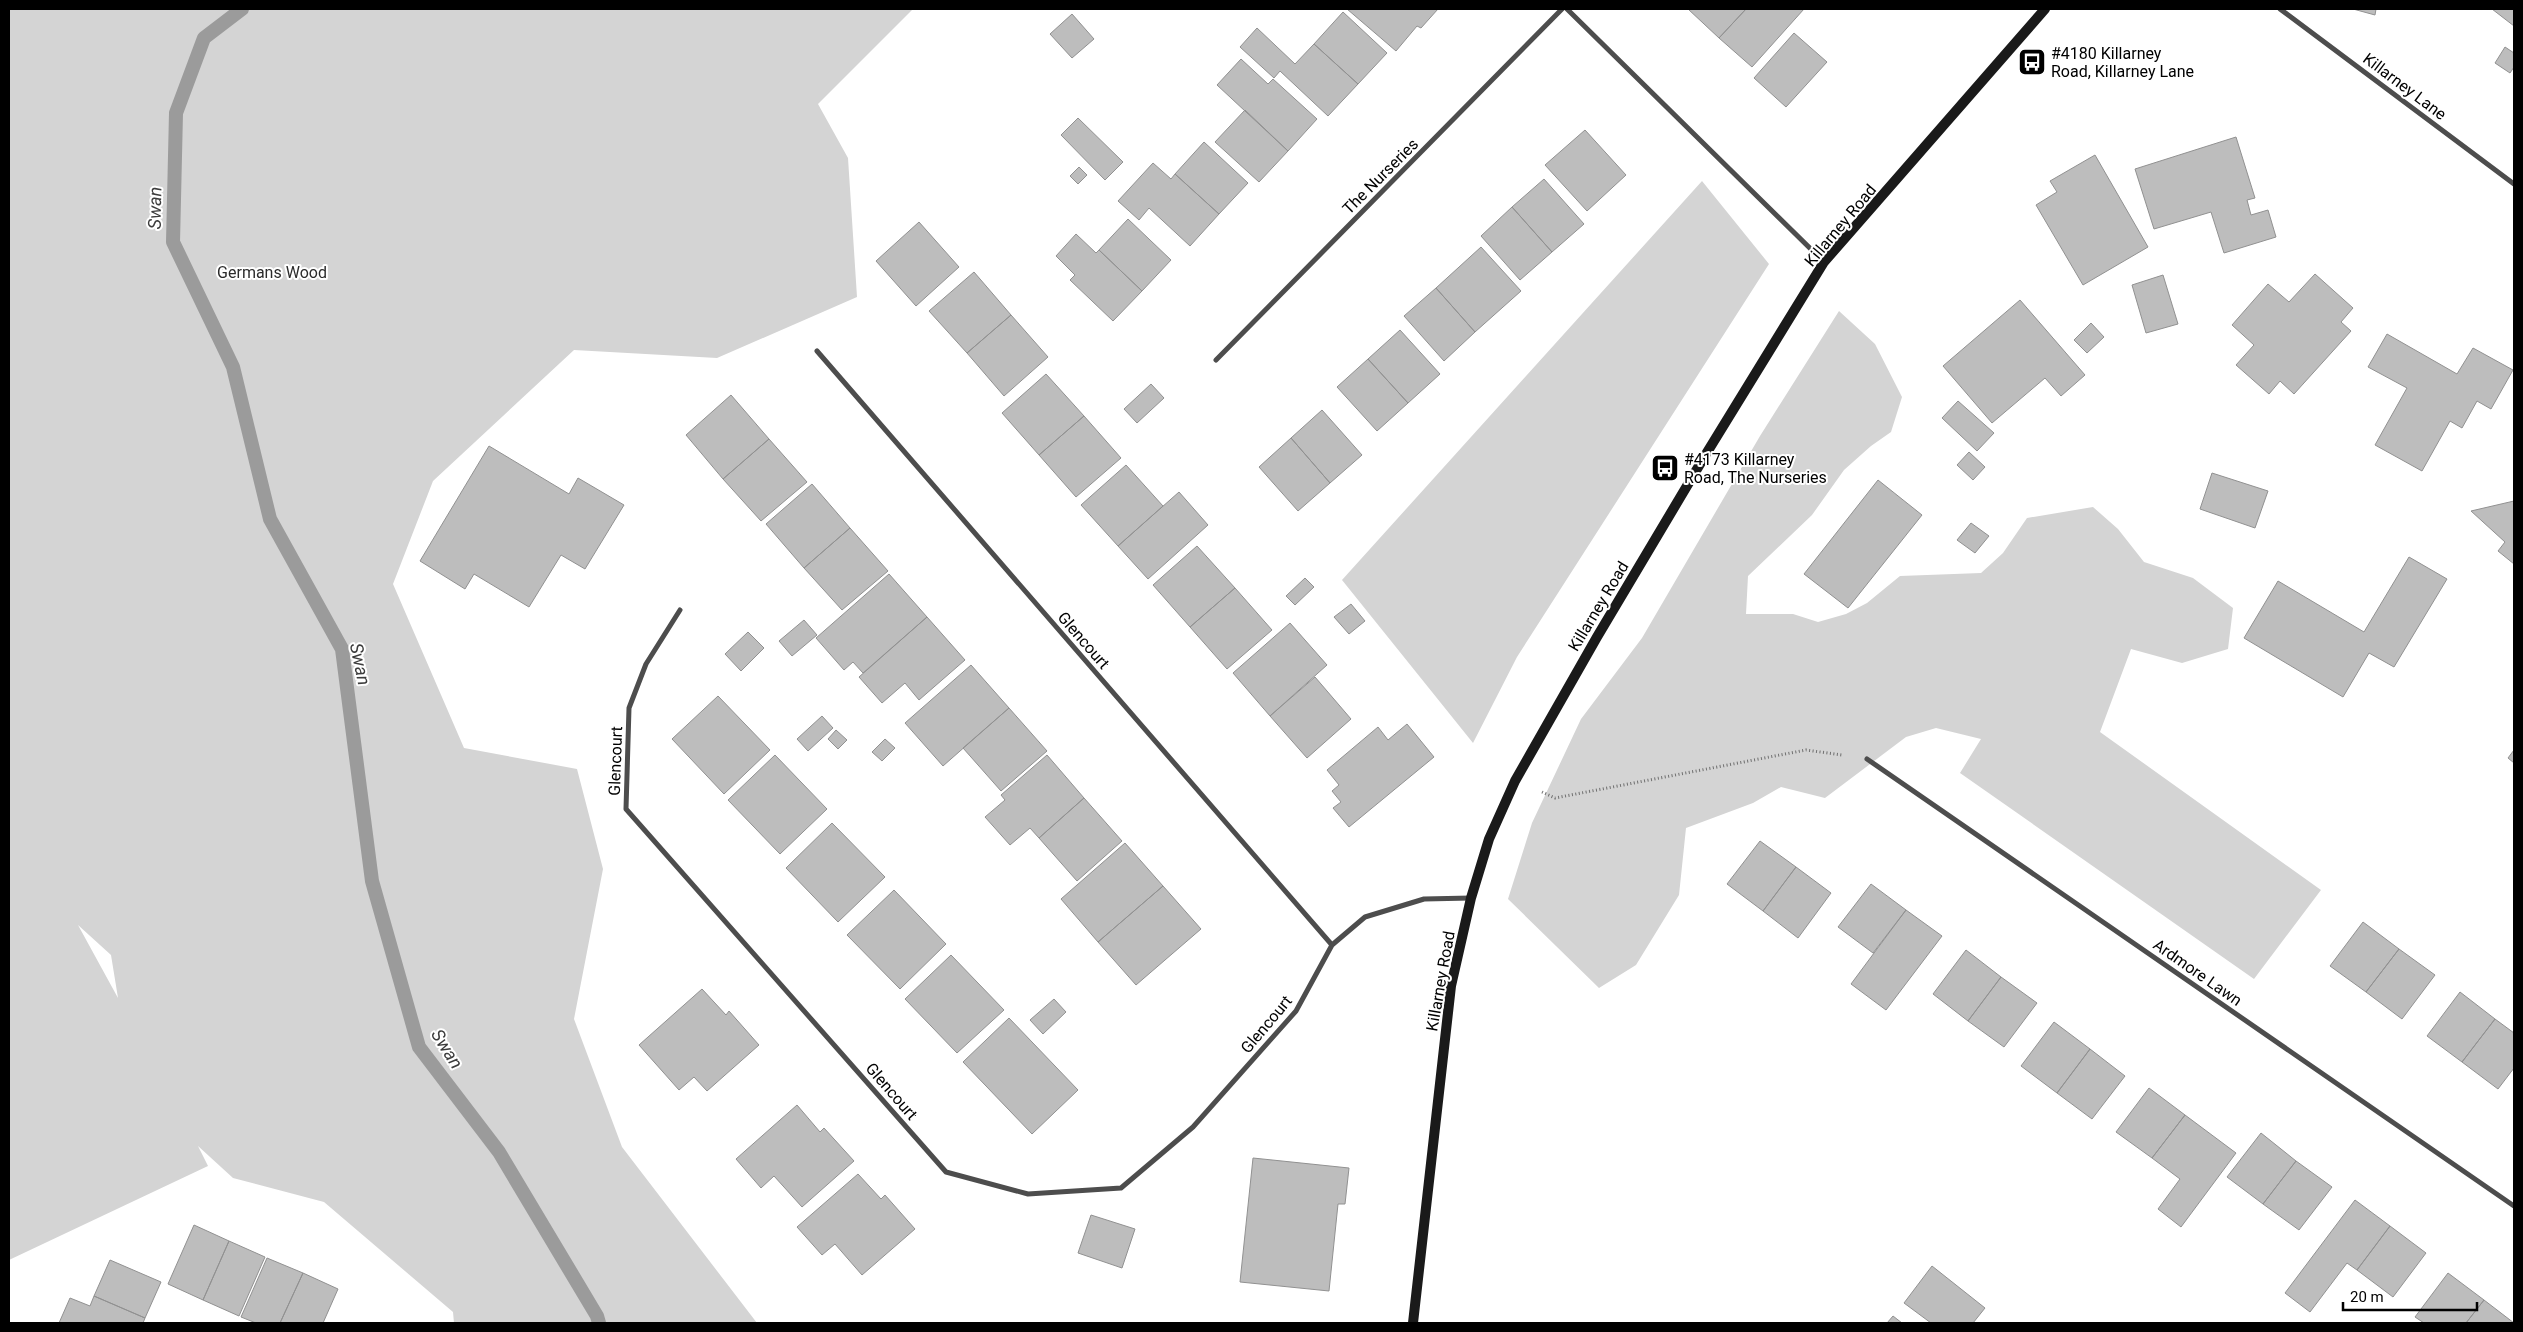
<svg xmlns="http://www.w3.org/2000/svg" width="2523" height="1332" font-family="Roboto,sans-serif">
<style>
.green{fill:#d4d4d4;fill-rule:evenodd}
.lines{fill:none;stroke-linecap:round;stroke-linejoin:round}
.stream{stroke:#9b9b9b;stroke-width:14}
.building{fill:#bdbdbd;stroke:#919191}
.path{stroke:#6f6f6f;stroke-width:3;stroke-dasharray:1 2.5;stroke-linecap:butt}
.minor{stroke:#4d4d4d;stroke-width:5}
.secondary{stroke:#1a1a1a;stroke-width:10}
.labels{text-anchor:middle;stroke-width:4;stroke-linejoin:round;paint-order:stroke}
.poi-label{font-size:16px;fill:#000;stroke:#fff;text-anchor:start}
.street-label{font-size:16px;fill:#000;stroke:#fff}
.park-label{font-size:16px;fill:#2b2b2b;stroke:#fff}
.water-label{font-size:18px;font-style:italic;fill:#3c3c3c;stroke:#fff}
</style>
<rect width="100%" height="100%" fill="#fff"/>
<path class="green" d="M9 9H913L818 104 848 158 857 297 717 358 574 350 433 481 393 584 464 748 577 769 603 869 574 1019 622 1147 757 1323H454L453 1312 324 1202 233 1178 198 1146 208 1166 9 1260ZM78 925 111 955 118 998Z
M1702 181 1769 264 1517 657 1473 743 1342 580Z
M1839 311 1875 344 1902 397 1891 432 1871 446 1844 470 1812 515 1748 576 1746 614H1793L1818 622 1846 614 1867 603 1900 576 1981 573 2003 553 2027 518 2093 507 2118 529 2144 562 2193 578 2233 608 2228 649 2182 663 2131 649 2100 732 2321 890 2254 979 1960 773 1981 739 1936 728 1906 737 1825 798 1781 787 1753 803 1686 828 1679 895 1636 965 1599 988 1508 899 1532 823 1581 719 1642 638 1760 436Z"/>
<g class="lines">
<path class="stream" d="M242 9 204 38 176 113 173 242 233 367 270 519 342 649 372 881 419 1047 499 1152 597 1316 599 1323"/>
</g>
<path class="building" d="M1347 9H1438L1421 28 1417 26 1396 51Z
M1688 9H1746L1719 38Z
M1746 9H1804L1752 67 1719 38Z
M2353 9H2376L2375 15Z
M2492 9H2514V26Z
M1343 12 1387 53 1358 84 1314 44Z
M1072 14 1094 39 1072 58 1050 34Z
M1257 28 1295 64 1314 44 1358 84 1328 116 1280 71 1274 78 1240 47Z
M1794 33 1827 62 1786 107 1754 78Z
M2505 47 2514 53V67L2510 73 2495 63Z
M1241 59 1268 84 1273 79 1317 119 1288 151 1217 85Z
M1245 110 1288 151 1259 182 1215 142Z
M1078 118 1123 162 1105 180 1061 135Z
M1585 130 1626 175 1587 211 1545 165Z
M2236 137 2255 198 2247 200 2251 215 2268 210 2276 237 2224 253 2211 212 2154 229 2135 169Z
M1204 142 1248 183 1219 214 1175 174Z
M2095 155 2148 247 2083 285 2036 205 2057 192 2050 181Z
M1153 163 1171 179 1175 174 1219 214 1190 246 1149 208 1139 220 1118 201Z
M1079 167 1087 175 1078 184 1070 176Z
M1544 179 1584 224 1552 252 1512 207Z
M1512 207 1552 252 1520 280 1481 236Z
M1128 219 1171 260 1142 291 1099 250Z
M919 222 959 267 916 306 876 261Z
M1076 234 1096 253 1099 250 1142 291 1113 321 1070 280 1075 275 1056 256Z
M1481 247 1521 291 1475 332 1436 288Z
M974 272 1011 315 967 353 929 311Z
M2315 274 2353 308 2341 322 2351 331 2294 394 2280 381 2269 394 2236 365 2254 345 2232 325 2268 284 2289 302Z
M2163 275 2178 324 2146 333 2132 285Z
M1436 288 1475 332 1444 361 1404 316Z
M2020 300 2085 375 2061 396 2045 378 1992 423 1943 366Z
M1011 315 1048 357 1004 396 967 353Z
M2091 323 2104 337 2087 353 2074 340Z
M1400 330 1440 374 1408 403 1368 359Z
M2387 334 2457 374 2473 348 2513 370 2491 409 2477 401 2462 428 2450 421 2422 471 2375 445 2407 388 2368 367Z
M1368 359 1408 403 1377 431 1337 387Z
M1046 374 1084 416 1039 455 1002 413Z
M1151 384 1164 398 1137 423 1124 409Z
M731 395 769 439 723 479 686 435Z
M1958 401 1994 433 1977 451 1942 418Z
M1322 410 1362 455 1330 483 1291 438Z
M1084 416 1121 458 1076 497 1039 455Z
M1291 438 1330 483 1298 511 1259 467Z
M769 439 807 482 761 521 723 479Z
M489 446 569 494 578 478 624 505 585 569 561 555 529 607 474 574 465 589 420 561Z
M1969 452 1985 467 1973 480 1957 465Z
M1126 465 1163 506 1118 546 1081 505Z
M2212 473 2268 491 2255 528 2200 509Z
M1878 480 1922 515 1848 608 1804 574Z
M812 484 850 528 804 568 766 524Z
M1179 492 1208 525 1148 579 1118 546Z
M2514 501V564L2498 551 2505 542 2471 511Z
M1971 523 1989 536 1975 553 1957 540Z
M850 528 888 571 842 610 804 568Z
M1197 546 1235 588 1190 627 1153 585Z
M2409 557 2447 579 2394 667 2369 653 2343 697 2244 638 2278 581 2364 632Z
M889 574 927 617 863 673 853 662 844 670 816 638Z
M1305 578 1314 587 1295 605 1286 596Z
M1235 588 1272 630 1227 669 1190 627Z
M1351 604 1365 621 1349 634 1334 617Z
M927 617 965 660 919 700 905 683 882 703 859 677Z
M804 620 817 635 792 656 779 641Z
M1290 623 1327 665 1270 716 1233 673Z
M748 632 764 648 741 671 725 654Z
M971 665 1009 708 943 766 905 723Z
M1315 677 1351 719 1307 758 1270 716Z
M718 696 770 750 724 794 672 739Z
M1009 708 1047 751 1001 791 963 748Z
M822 716 833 728 808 751 797 739Z
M1407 724 1434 757 1349 827 1333 808 1341 802 1332 791 1339 785 1327 770 1378 727 1388 740Z
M836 730 847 740 838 749 828 739Z
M885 739 895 748 882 761 872 752Z
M2514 750V763L2508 758Z
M775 755 827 809 780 854 728 800Z
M1047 755 1084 798 1039 838 1030 828 1010 845 985 817 1005 800 1001 795Z
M1084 798 1122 841 1077 881 1039 838Z
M832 823 885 877 838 922 786 868Z
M1760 841 1796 867 1763 911 1727 884Z
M1125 843 1163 886 1098 942 1061 899Z
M1796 867 1831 893 1798 938 1763 911Z
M1871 884 1906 910 1873 953 1838 927Z
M1163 886 1201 929 1136 985 1098 942Z
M894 890 946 944 900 989 847 935Z
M1906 910 1942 936 1886 1010 1851 984Z
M2363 922 2399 949 2366 992 2330 966Z
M2399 949 2435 975 2402 1019 2366 992Z
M1966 950 2001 977 1968 1021 1933 994Z
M951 955 1004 1010 957 1053 905 999Z
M2001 977 2037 1003 2004 1047 1968 1021Z
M702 989 726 1015 729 1011 759 1045 707 1091 694 1077 679 1090 639 1045Z
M2460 992 2495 1019 2462 1062 2427 1036Z
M1054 999 1066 1012 1043 1034 1030 1020Z
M1009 1018 1078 1090 1032 1134 963 1062Z
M2495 1019 2514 1033V1068L2498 1089 2462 1062Z
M2054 1022 2090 1049 2057 1093 2021 1066Z
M2090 1049 2125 1076 2092 1119 2057 1093Z
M2149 1088 2185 1115 2152 1158 2116 1132Z
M797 1105 820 1132 824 1128 854 1161 802 1207 774 1176 761 1188 736 1159Z
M2185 1115 2236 1153 2181 1227 2158 1209 2180 1179 2152 1158Z
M2261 1133 2296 1161 2263 1204 2227 1177Z
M1253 1158 1349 1168 1345 1204H1338L1329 1291 1240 1282Z
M2296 1161 2332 1187 2299 1230 2263 1204Z
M858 1174 881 1199 885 1195 915 1229 862 1275 835 1244 822 1255 797 1227Z
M2355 1200 2390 1226 2357 1270 2347 1263 2310 1312 2285 1293Z
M1091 1215 1135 1229 1122 1268 1078 1253Z
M194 1225 229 1241 203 1300 168 1284Z
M2390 1226 2426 1253 2393 1297 2357 1270Z
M229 1241 265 1257 239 1316 203 1300Z
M267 1258 303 1273 280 1323H256L241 1317Z
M110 1260 161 1282 145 1318 94 1296Z
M1932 1266 1985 1308 1973 1323H1931L1904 1303Z
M303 1273 338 1289 323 1323H280Z
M2448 1273 2484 1300 2466 1323H2424L2415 1317Z
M94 1296 145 1318 143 1323H59L70 1298 90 1306Z
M2484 1300 2514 1323H2466Z
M1893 1316 1902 1323H1887Z"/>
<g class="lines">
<path class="path" d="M1542 792 1555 798 1806 750 1842 755"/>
<path class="minor" d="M1567 9 1824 262
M2280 9 2514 184
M817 351 1332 945
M1216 360 1562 9
M680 610 646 664 629 708 626 809 946 1172 1028 1194 1121 1188 1193 1127 1296 1011 1332 945 1365 917 1424 899 1471 898
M1867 759 2514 1206"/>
<path class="secondary" d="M1413 1323 1451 986 1471 898 1489 839 1515 781 1597 637 1706 454 1824 262 2045 9"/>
</g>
<defs>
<g id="bus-square" transform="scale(1.4375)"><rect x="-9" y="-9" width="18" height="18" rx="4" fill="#000" stroke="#fff"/><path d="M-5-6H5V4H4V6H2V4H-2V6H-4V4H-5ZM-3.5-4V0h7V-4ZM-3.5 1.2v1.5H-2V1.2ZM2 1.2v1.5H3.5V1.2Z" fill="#fff"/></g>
</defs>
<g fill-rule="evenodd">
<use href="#bus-square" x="2032" y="62"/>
<use href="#bus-square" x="1665" y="468"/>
</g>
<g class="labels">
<g class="poi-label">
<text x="2051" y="59">#4180 Killarney<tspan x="2051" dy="18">Road, Killarney Lane</tspan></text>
<text x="1684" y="465">#4173 Killarney<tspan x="1684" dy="18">Road, The Nurseries</tspan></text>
</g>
<g class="street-label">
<text transform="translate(2405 86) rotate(37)" y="6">Killarney Lane</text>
<text transform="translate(1380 176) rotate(-45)" y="6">The Nurseries</text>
<text transform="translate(1840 225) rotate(-50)" y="6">Killarney Road</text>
<text transform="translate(1598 606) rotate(-59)" y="6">Killarney Road</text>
<text transform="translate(1084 640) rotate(49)" y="6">Glencourt</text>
<text transform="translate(615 761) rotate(-88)" y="6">Glencourt</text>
<text transform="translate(2198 972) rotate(35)" y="6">Ardmore Lawn</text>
<text transform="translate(1440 981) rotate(-80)" y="6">Killarney Road</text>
<text transform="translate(1266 1024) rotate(-50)" y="6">Glencourt</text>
<text transform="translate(892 1091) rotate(49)" y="6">Glencourt</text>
</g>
<g class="park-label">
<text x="272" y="278">Germans Wood</text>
</g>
<g class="water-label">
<text transform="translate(155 208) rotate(-89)" y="6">Swan</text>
<text transform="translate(360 664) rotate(78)" y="6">Swan</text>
<text transform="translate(447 1049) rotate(58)" y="6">Swan</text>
</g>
</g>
<rect width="2523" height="1332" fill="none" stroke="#000000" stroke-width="20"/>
<path d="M2343 1302v8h134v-8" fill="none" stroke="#000000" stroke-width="2.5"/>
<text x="2350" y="1302" font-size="15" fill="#000000" stroke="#ffffff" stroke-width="4" paint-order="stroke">20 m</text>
</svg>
